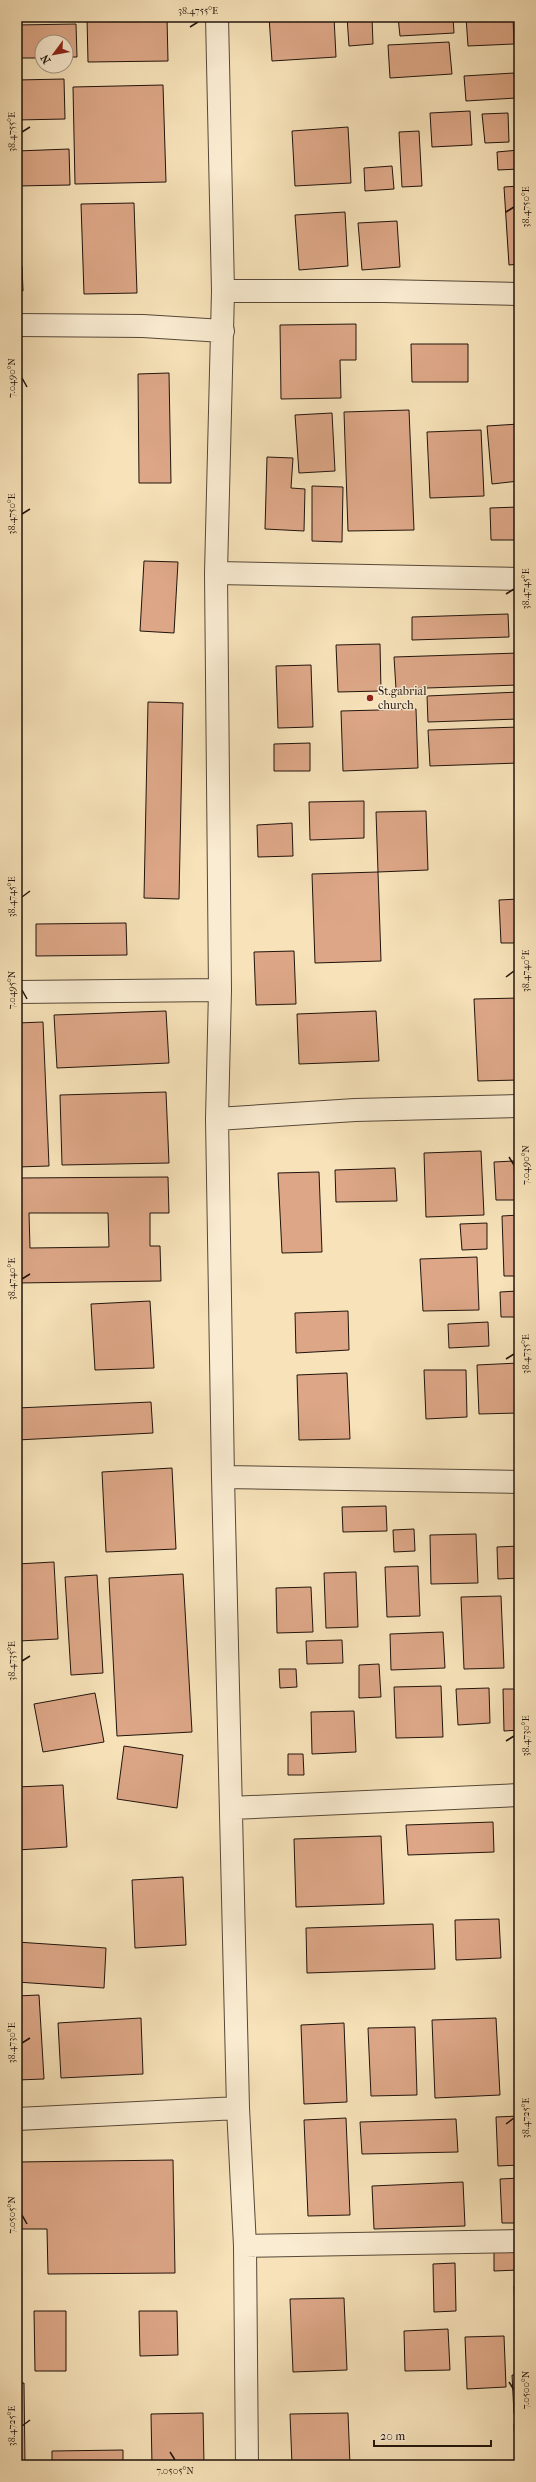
<svg xmlns="http://www.w3.org/2000/svg" width="536" height="2482" font-family="'IM FELL French Canon',serif">
<style>
.building{fill:#dda787;stroke:#21140c;fill-rule:evenodd}
.lines{fill:none;stroke-linecap:round;stroke-linejoin:round}
.minor-casing{stroke:#564837;stroke-width:24}
.minor{stroke:#faecd2;stroke-width:22}
.ticks{fill:none;stroke:#21140c;stroke-width:1.5}
.poi-dot{fill:#8f2418;stroke:#faecd2;stroke-width:1.5}
.labels{text-anchor:middle;stroke-width:3;stroke-linejoin:round;paint-order:stroke}
.poi-label{font-size:12px;fill:#21140c;stroke:#faecd2;text-anchor:start}
.neatline{fill:none;stroke:#21140c;stroke-width:1.5}
.ticks-label{font-size:10px;text-anchor:middle;fill:#21140c}
</style>
<rect width="100%" height="100%" fill="#f7e2b9"/>
<filter id="stains"><feTurbulence type="fractalNoise" baseFrequency=".005" numOctaves="4"/><feColorMatrix values="0 0 0 0 .2 0 0 0 0 .09 0 0 0 0 .02 0 0 0 .5 -.17"/></filter>
<radialGradient id="worn" r=".72"><stop offset=".6" stop-color="#630" stop-opacity="0"/><stop offset="1" stop-color="#630" stop-opacity=".3"/></radialGradient>
<path class="building" d="M87 17H167L168 61 88 62Z
M269 17H334L336 57 272 61Z
M347 17H372L373 44 349 46Z
M398 17H453L454 33 400 36Z
M466 17H513L514 44 468 46Z
M76 24 77 57H66V42H42V58H17V25Z
M449 42 452 74 390 78 388 45Z
M514 73 516 98 466 101 464 76Z
M64 79 65 119 17 120V80Z
M163 85 166 182 75 184 73 87Z
M470 111 472 145 432 147 430 113Z
M508 113 509 142 485 143 482 114Z
M348 127 351 183 295 186 292 131Z
M419 131 422 186 402 187 399 132Z
M69 149 70 185 17 186V151Z
M519 150V169L498 170 497 152Z
M392 166 394 189 365 191 364 168Z
M519 186V264L509 265 504 187Z
M134 203 137 293 84 294 81 204Z
M345 212 348 266 299 270 295 215Z
M397 221 400 267 362 270 358 223Z
M17 266H22L23 291H17Z
M356 324V360H340L341 398 281 399 280 325Z
M411 344H468V382H412Z
M169 373 171 483H139L138 374Z
M409 410 414 530 348 531 344 412Z
M332 413 335 471 299 473 295 415Z
M519 424V481L492 484 487 426Z
M481 430 484 496 430 498 427 432Z
M267 457 293 458 291 488 305 489 304 531 265 529Z
M312 486 343 487 342 542 312 541Z
M519 507V540H491L490 508Z
M144 561 178 562 174 633 140 631Z
M508 614 509 637 412 640V617Z
M380 644 381 691 338 692 336 645Z
M519 653V685L396 689 394 657Z
M311 665 313 727 278 728 276 666Z
M519 692V719L428 722 427 696Z
M148 702 183 703 179 899 144 898Z
M416 709 418 768 343 771 341 711Z
M519 727V763L430 766 428 730Z
M310 743V771H274V744Z
M364 801V838L310 840 309 802Z
M426 811 428 870 378 872 376 812Z
M292 823 293 856 258 857 257 825Z
M378 872 381 961 315 963 312 874Z
M519 899V943H501L499 900Z
M126 923 127 955 36 956V924Z
M294 951 296 1004 256 1005 254 952Z
M519 998V1080L478 1081 474 999Z
M166 1011 169 1063 57 1068 54 1015Z
M376 1011 379 1061 299 1064 297 1014Z
M43 1022 49 1166 17 1167V1023Z
M166 1092 169 1163 62 1165 60 1095Z
M481 1151 484 1215 426 1217 424 1153Z
M514 1161 515 1200H496L494 1162Z
M395 1168 397 1201 336 1202 335 1170Z
M319 1172 322 1252 282 1253 278 1173Z
M168 1177 169 1213H150V1246H160L161 1281 17 1283V1178ZM29 1213H108L109 1247 30 1248Z
M519 1215V1276H504L502 1216Z
M487 1223V1249L462 1250 460 1224Z
M477 1257 479 1310 423 1311 420 1259Z
M518 1291 519 1317H501L500 1292Z
M150 1301 154 1368 95 1370 91 1304Z
M348 1311 349 1350 296 1353 295 1313Z
M488 1322 489 1346 449 1348 448 1324Z
M519 1363V1413L479 1414 477 1365Z
M424 1370H466L467 1417 426 1419Z
M347 1373 350 1439 299 1440 297 1375Z
M151 1402 153 1433 17 1440V1408Z
M172 1468 176 1549 106 1552 102 1472Z
M386 1506 387 1531 343 1532 342 1507Z
M414 1529 415 1551 394 1552 393 1530Z
M476 1534 478 1583 431 1584 430 1535Z
M519 1546V1578L498 1579 497 1547Z
M54 1562 58 1639 19 1641 17 1564Z
M418 1566 420 1616 387 1617 385 1567Z
M356 1572 358 1627 326 1628 324 1573Z
M183 1574 192 1732 117 1736 109 1578Z
M97 1575 103 1673 71 1675 65 1577Z
M311 1587 313 1632 277 1633 276 1588Z
M501 1596 504 1668 464 1669 461 1597Z
M443 1632 445 1668 391 1670 390 1634Z
M342 1640 343 1663 307 1664 306 1641Z
M379 1664 381 1697 359 1698V1665Z
M279 1669H296L297 1687 280 1688Z
M441 1686 443 1737 396 1738 394 1687Z
M489 1688 490 1723 458 1725 456 1689Z
M503 1689H519V1730L504 1731Z
M95 1693 104 1742 43 1752 34 1704Z
M354 1711 356 1752 312 1754 311 1712Z
M124 1746 183 1755 177 1808 117 1799Z
M288 1754H303L304 1775H288Z
M63 1785 67 1847 17 1850V1787Z
M493 1822 494 1852 408 1855 406 1825Z
M381 1836 384 1904 296 1907 294 1839Z
M183 1877 186 1945 135 1948 132 1880Z
M519 1913V1965H518L516 1914Z
M499 1919 501 1958 456 1960 455 1920Z
M433 1924 435 1969 307 1973 306 1928Z
M17 1942 106 1948 104 1988 17 1982Z
M39 1995 44 2079 17 2080V1996Z
M141 2018 143 2074 61 2078 58 2023Z
M496 2018 500 2095 435 2098 432 2020Z
M344 2023 347 2102 304 2104 301 2025Z
M415 2027 417 2095 371 2096 368 2028Z
M519 2116V2165L498 2166 496 2117Z
M346 2118 350 2215 308 2216 304 2120Z
M456 2119 458 2152 362 2154 360 2122Z
M173 2160 175 2273 48 2274 47 2229H17V2162Z
M519 2178V2223H502L500 2179Z
M463 2182 465 2226 374 2229 372 2186Z
M519 2247V2270L494 2271V2248Z
M455 2263 456 2311 434 2312 433 2264Z
M519 2285V2354H517L514 2286Z
M344 2298 347 2370 293 2372 290 2299Z
M34 2311H66V2371H35Z
M139 2311H177L178 2355 140 2356Z
M448 2329 450 2370 405 2371 404 2331Z
M504 2336 506 2387 467 2389 465 2337Z
M512 2375H519V2414H514Z
M17 2383H24L25 2465H17Z
M203 2413 204 2465H152L151 2414Z
M348 2413 350 2465H292L290 2414Z
M514 2424H519V2465H516Z
M123 2450V2465H52V2451Z"/>
<g class="lines">
<g class="minor-casing">
<path id="minor" d="M217 17 223 291 216 573 220 990 217 1119 223 1477 238 2108 245 2246 247 2465
M223 291H383L519 294
M17 325 143 326 223 331
M216 573 519 579
M17 992 220 990
M217 1119 355 1110 519 1106
M223 1477 519 1482
M231 1808 519 1795
M17 2119 238 2108
M245 2246 519 2241"/>
</g>
<use href="#minor" class="minor"/>
</g>
<path class="ticks" d="M190 27 198 22M22 132 30 127M506 212 514 207M22 378 27 387M22 514 30 509M506 594 514 589M22 897 30 891M506 977 514 971M22 990 27 999M509 1157 514 1165M22 1279 30 1274M506 1359 514 1354M22 1661 30 1656M506 1741 514 1736M22 2043 30 2038M506 2124 514 2118M22 2215 27 2224M509 2382 514 2390M22 2426 30 2420M170 2452 175 2460"/>
<circle class="poi-dot" cx="370" cy="698" r="4"/>
<g class="labels">
<g class="poi-label">
<text x="378" y="695">St.gabrial<tspan x="378" dy="14">church</tspan></text>
</g>
</g>
<rect width="536" height="2482" fill="none" stroke="#f7e2b9" stroke-width="44"/>
<g transform="translate(54 54) rotate(238)"><circle r="19" fill="#faecd2" stroke="#a39683"/>
<path d="M0-3L7 15L0 10L-7 15Z" fill="#8f2418"/>
<text y="-6" font-size="11" font-weight="bold" text-anchor="middle" fill="#21140c">N</text>
</g>
<path d="M374 2440v6h117v-6" fill="none" stroke="#21140c" stroke-width="2"/>
<text x="380" y="2440" font-size="12" fill="#21140c" stroke="#faecd2" stroke-width="3" paint-order="stroke">20 m</text>
<rect x="22" y="22" width="492" height="2438" class="neatline"/>
<g class="ticks-label">
<text x="198" y="14">38.4755°E</text>
<text transform="translate(11 132) rotate(-90)" y="4">38.4755°E</text>
<text transform="translate(525 207) rotate(-90)" y="4">38.4750°E</text>
<text transform="translate(11 378) rotate(-90)" y="4">7.0490°N</text>
<text transform="translate(11 514) rotate(-90)" y="4">38.4750°E</text>
<text transform="translate(525 589) rotate(-90)" y="4">38.4745°E</text>
<text transform="translate(11 897) rotate(-90)" y="4">38.4745°E</text>
<text transform="translate(525 971) rotate(-90)" y="4">38.4740°E</text>
<text transform="translate(11 990) rotate(-90)" y="4">7.0495°N</text>
<text transform="translate(525 1165) rotate(-90)" y="4">7.0490°N</text>
<text transform="translate(11 1279) rotate(-90)" y="4">38.4740°E</text>
<text transform="translate(525 1354) rotate(-90)" y="4">38.4735°E</text>
<text transform="translate(11 1661) rotate(-90)" y="4">38.4735°E</text>
<text transform="translate(525 1736) rotate(-90)" y="4">38.4730°E</text>
<text transform="translate(11 2043) rotate(-90)" y="4">38.4730°E</text>
<text transform="translate(525 2118) rotate(-90)" y="4">38.4725°E</text>
<text transform="translate(11 2215) rotate(-90)" y="4">7.0505°N</text>
<text transform="translate(525 2390) rotate(-90)" y="4">7.0500°N</text>
<text transform="translate(11 2426) rotate(-90)" y="4">38.4725°E</text>
<text x="175" y="2474">7.0505°N</text>
</g>
<rect width="100%" height="100%" filter="url(#stains)"/>
<rect width="100%" height="100%" fill="url(#worn)"/>
</svg>
